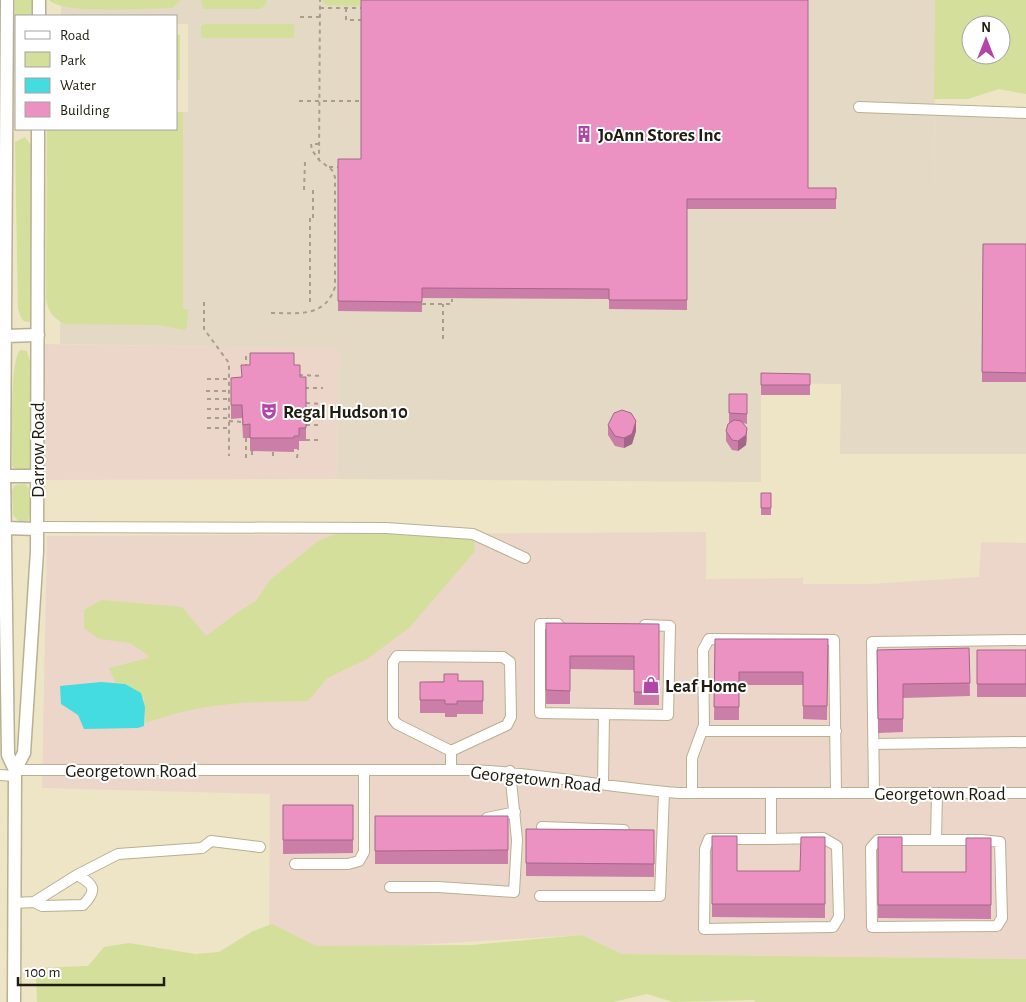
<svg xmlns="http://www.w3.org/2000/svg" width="1026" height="1002" font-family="'Alegreya Sans',sans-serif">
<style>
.commercial{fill:#ecd6c9}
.industrial{fill:#e4d9c5}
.green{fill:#d3df9b;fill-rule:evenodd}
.water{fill:#44dbe1}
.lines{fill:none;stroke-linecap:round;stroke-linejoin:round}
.minor-casing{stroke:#b8b092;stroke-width:12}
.major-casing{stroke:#b8b092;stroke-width:15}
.path{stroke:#a7a087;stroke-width:2;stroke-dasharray:4 4;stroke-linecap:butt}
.minor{stroke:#fff;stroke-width:10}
.major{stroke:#fff;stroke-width:12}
.wall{fill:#ca7ea8}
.shaded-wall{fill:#a46688}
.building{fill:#eb92c3;stroke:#a46688}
.labels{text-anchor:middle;stroke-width:4;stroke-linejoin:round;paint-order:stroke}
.poi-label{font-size:19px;font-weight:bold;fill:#1f1c10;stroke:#fff;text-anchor:start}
.street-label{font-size:19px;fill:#1f1c10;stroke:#fff}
</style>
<rect width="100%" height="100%" fill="#ede5c5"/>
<path class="commercial" d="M43 344 339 349 337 479 45 480Z
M706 532V579L803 578V584H869L979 577 981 542 1026 543V959L622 954 582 935 269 954 270 794 42 788 47 536Z"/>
<path class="industrial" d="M61 0H935L934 230 935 109 1026 113V454H840L841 384 761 383V482L337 479 339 349 60 344 61 129H176V113L188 112V24H176V16H61Z"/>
<path class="green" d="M15 0H33V16H16V111Z
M49 0H181L172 8C148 8 64 15 49 0Z
M201 0H267L265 6 259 9H203Z
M322 0H361V6L326 5Z
M935 0H1026V94L999 89 968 99H934ZM971 25H1001V55H971Z
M205 24H290L294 25V38H204L201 37V26Z
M176 35H180V80H176Z
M176 112H183V309H188L187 326 185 330 158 325 65 324C54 319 48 312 46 299L47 129H176Z
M25 137 33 148 30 322C21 323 21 316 18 309L15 142Z
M20 350 27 351 32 368V467L29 470 20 471 12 466C13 444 9 363 20 350Z
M25 484 30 489V515L28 521 20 523 13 515 12 490 15 485Z
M336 534H473L475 551 410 627 367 659 327 678 308 701C247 702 205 702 146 723L144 698 125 684 115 682 109 668 148 658V655L130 643 99 639 84 628V610L102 600 182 607 206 636 241 610 256 601 270 580 318 541Z
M272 924 316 946 472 945 582 935 622 954 1026 959V1002H755L754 1000 673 1002 647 994 613 1002H37L36 968 88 966 104 947 129 943 195 954 219 952 253 931Z"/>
<path class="water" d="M101 682 125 684 141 693 145 707 144 726 138 728 84 729 78 715 61 704 60 686Z"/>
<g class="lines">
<g class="minor-casing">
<path id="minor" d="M859 107 1026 113
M37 527 386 528 473 534 525 558
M558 624H540V713L604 714 603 784
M604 714 668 715 670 626 645 625
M702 731H836
M873 744 1026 742
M451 751 507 725 511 717 510 662 503 657 397 656 393 662V719L397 724 451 751V770
M15 770H472C542 773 610 788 679 793H1026
M0 775 15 776
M692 793V758L704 725 703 650 709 639 834 640 836 793
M874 793 872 642 1026 640
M487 818 515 812
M542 827 624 830
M771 839 823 838 837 846 839 917 833 927 704 929 705 849 709 839H771V793
M936 840H981L1000 842 1002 918 997 926 872 927 871 848 878 840H936L937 793
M295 864H348L359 861 364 852V770
M77 875 118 854 202 848 211 841 260 847
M390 887H438L514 892 517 840 510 771
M540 896H660L664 792
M14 903 34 902 42 906 83 905C98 890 94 884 77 875L34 902"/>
</g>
<g class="major-casing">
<path id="major" d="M7 0 4 471 8 755 15 770
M39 16V0
M5 336 38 335
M4 476H37
M5 528 37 529
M14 1002 15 770 24 753 37 551 38 129"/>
</g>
<path class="path" d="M320 8H361
M346 8V20H361
M300 17H320
M299 101H361
M319 144H311L312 150 319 160
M329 167H339
M304 190 305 162
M310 218V302
M313 218V190
M204 302V329L229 363V456
M422 304H452V299
M271 313C298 313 325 318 335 287V177L332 170 319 160 320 0
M443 339V304
M246 356V366
M299 375 323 376
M207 379H229
M305 388H323
M206 391H229
M207 399H229
M306 403 322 404
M207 409H229
M207 418H229
M229 421 242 422
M306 425H322
M207 428H229
M306 440H322
M252 451V458
M273 452V458
M246 458V438
M297 458 298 449"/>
<use href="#minor" class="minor"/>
<use href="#major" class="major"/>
</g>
<path class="wall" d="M338 159H361L808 188H836V209H687V310L609 309V299L422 298V312L338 311Z
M983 244H1026V382H982Z
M294 365 300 377H306V441H299V449H294V452L250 451V438H243L242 418 231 419V378L241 377Z
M761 373 810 385V395H761Z
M729 394H747V424L743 423 747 438 746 445 738 451 732 450 726 441V431L730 423H729Z
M608 425 636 431 632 444 624 448 615 446 608 435Z
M761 493H771V515H761Z
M546 623 659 624V705H634V670L570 669V704H546Z
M715 639H828L827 720 803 719V685H739V720H714Z
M969 648 970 696 903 698V732L878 733 877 650Z
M977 650H1026V697H977Z
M458 681H483V714H457V717H445V713H420V682Z
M283 805H353V853L283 854Z
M375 816H508V864H375Z
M526 829 654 830V877L526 876Z
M712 836 737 871H800L825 837V918L712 917Z
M878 837 902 872H966L991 838V919L878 918Z"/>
<path class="shaded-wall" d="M636 421V431L632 444 624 448V438Z
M747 428 746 445 738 451V441Z"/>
<path class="building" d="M361 0H808V188H836V199H687V300H609V289L422 288V302L338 301V159H361Z
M983 244H1026V373L982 372Z
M250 353H294V365H300V377H306V428H299V436H294V438H250V424L243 425 242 405H231V378L242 377 241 365H250Z
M761 373 810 374V385H761Z
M729 394H747V414L729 413Z
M622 410 631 413 636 421 632 434 624 438 615 436 608 425 614 413Z
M734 420 741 421 747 428 746 435 738 441 732 440 726 431 728 424Z
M761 493H771V508H761Z
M546 623 659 624V692H634V656H570V691L546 690Z
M715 639H828L827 706H803V672H739V707H714Z
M969 648 970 683 903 684V719H878L877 650Z
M977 650H1026V684H977Z
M444 674H458V681H483V701H457V704H445V700H420V682H444Z
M283 805H353V840H283Z
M375 816H508V850L375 851Z
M526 829 654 830V864L526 863Z
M712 836H737V871H800L801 837H825V904H712Z
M878 837H902V872H966V838H991V905H878Z"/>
<defs>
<g id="building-bare" transform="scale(1.35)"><path d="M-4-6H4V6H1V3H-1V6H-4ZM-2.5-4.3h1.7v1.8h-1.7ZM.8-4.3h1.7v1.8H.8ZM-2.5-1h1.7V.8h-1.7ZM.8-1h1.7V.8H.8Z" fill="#b146a6" stroke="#fff" stroke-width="2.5" paint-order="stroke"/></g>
<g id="theatre-bare" transform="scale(1.35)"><path d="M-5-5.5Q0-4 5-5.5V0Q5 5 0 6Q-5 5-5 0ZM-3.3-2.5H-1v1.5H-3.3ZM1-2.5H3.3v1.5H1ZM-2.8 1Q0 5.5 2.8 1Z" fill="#b146a6" stroke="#fff" stroke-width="2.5" paint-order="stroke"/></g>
<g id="shop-bare" transform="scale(1.35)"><path d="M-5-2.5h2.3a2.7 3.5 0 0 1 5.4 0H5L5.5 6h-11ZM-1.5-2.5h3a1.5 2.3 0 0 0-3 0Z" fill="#b146a6" stroke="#fff" stroke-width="2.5" paint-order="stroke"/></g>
</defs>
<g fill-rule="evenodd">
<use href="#building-bare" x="584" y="134"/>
<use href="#theatre-bare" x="269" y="411"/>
<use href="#shop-bare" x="651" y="685"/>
</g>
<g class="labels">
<g class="poi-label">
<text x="598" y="141">JoAnn Stores Inc</text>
<text x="283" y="418">Regal Hudson 10</text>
<text x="665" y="692">Leaf Home</text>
</g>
<g class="street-label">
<text transform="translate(37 450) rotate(-90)" y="7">Darrow Road</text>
<text x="131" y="777">Georgetown Road</text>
<text transform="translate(536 778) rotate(6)" y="7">Georgetown Road</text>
<text x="940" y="800">Georgetown Road</text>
</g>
</g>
<rect x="15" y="15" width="162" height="115" fill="#ffffff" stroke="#a5a49f"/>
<rect x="25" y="31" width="25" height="8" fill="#ffffff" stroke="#a5a49f"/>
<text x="60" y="40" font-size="15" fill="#1f1c10">Road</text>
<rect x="25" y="52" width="25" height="15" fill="#d3df9b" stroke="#a5a49f"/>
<text x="60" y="65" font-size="15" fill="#1f1c10">Park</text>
<rect x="25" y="78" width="25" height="15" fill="#44dbe1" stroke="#a5a49f"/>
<text x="60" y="90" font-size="15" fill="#1f1c10">Water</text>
<rect x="25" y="102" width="25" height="15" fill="#eb92c3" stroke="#a5a49f"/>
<text x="60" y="115" font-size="15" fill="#1f1c10">Building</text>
<g transform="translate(986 40)"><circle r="24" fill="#ffffff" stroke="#a5a49f"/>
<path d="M0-4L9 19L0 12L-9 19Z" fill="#b146a6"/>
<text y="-8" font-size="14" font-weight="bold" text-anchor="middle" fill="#1f1c10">N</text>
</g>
<path d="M18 977v8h146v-8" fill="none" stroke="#1f1c10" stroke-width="2.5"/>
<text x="25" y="977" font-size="15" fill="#1f1c10" stroke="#ffffff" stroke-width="4" paint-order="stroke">100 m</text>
</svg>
